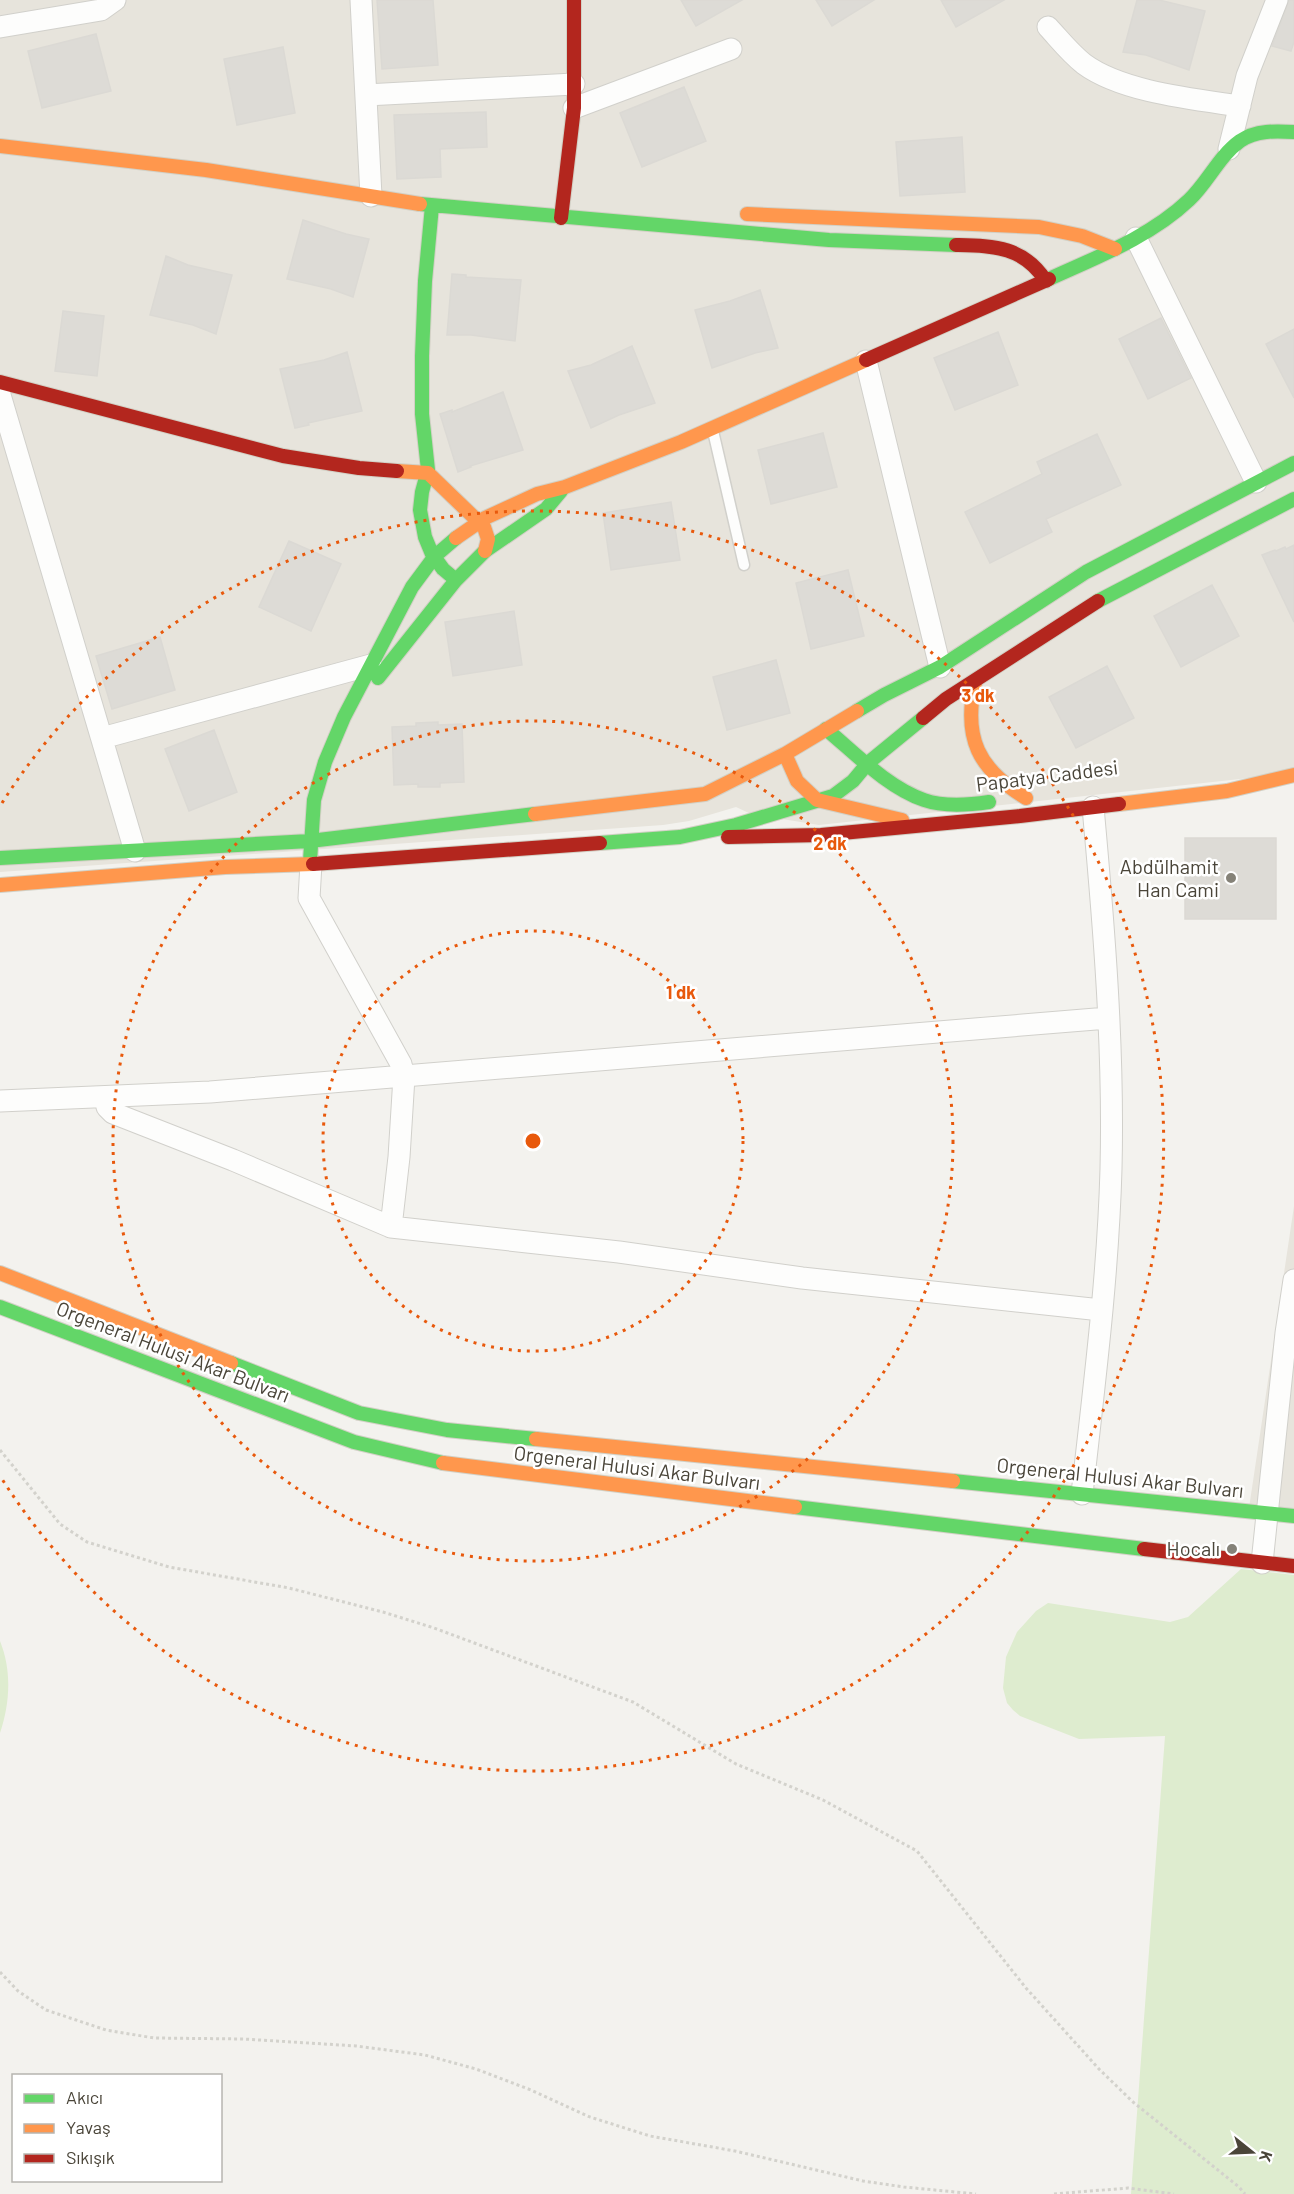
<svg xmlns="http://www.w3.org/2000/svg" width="1294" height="2194" font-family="Barlow,sans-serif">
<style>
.residential{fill:#e7e4dc}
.green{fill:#deeccf}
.building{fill:#dddbd6;stroke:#dbd9d4;stroke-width:1.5}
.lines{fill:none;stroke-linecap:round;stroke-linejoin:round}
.lane-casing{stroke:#d1d0cb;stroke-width:13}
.street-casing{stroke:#d1d0cb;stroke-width:23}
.fast-casing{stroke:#d2d0c5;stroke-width:16}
.slow-casing{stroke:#d2d0c5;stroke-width:16}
.jam-casing{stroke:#d2d0c5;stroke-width:16}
.path{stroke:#d3d2cc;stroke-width:3;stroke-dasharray:3 3;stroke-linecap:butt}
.lane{stroke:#fdfdfc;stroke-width:10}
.street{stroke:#fdfdfc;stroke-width:21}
.fast{stroke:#63d668;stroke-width:14}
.slow{stroke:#ff974d;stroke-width:14}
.jam{stroke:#b3261e;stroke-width:14}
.ring{fill:none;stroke:#e8590c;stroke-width:3;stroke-dasharray:3 6}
.poi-dot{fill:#858278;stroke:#fff;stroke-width:2}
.labels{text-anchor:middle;stroke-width:5;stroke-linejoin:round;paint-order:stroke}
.street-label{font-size:20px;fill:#4a4539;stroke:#fff}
.poi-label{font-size:20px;fill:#4a4539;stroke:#fff;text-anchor:end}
.centre{fill:#e8590c;stroke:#fff;stroke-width:3}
.ring-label{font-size:18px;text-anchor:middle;font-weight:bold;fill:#e8590c;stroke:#fff;stroke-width:5;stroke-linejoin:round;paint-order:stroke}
</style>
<rect width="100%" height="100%" fill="#f3f2ee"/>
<path class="residential" d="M0 0H1294V773L819 825 751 814 736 807 689 821 663 825 0 872Z
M1294 1206V1513L1249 1508Z"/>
<path class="green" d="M1241 1569 1294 1575V2194H1131L1165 1736 1079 1739 1020 1716 1013 1710 1007 1703 1003 1688 1006 1657 1017 1632 1036 1611 1048 1603 1170 1622 1188 1617Z
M0 1641C12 1671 10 1703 0 1733Z"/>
<path class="building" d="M377 0H433L438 65 382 69Z
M681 0H742L696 26Z
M816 0H874L832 26Z
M941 0H1004L956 27Z
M1137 0H1159L1205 11 1189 70 1146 55 1123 52Z
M1289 0H1294V42L1291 51 1272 46Z
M96 34 111 91 42 108 28 51Z
M283 47 295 113 237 125 224 59Z
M684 87 706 141 642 167 620 113Z
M486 112 487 147 440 149 441 177 397 179 394 115Z
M962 137 965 192 900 196 896 142Z
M303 220 346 234 369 239 353 297 331 289 287 279Z
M166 256 188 265 232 275 216 334 193 325 150 315Z
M452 274 466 275V277L521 280 515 341 471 335H447Z
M760 290 778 348 755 353 712 368 695 310 730 301Z
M63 311 104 316 97 376 55 371Z
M1161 318 1191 378 1148 399 1119 339Z
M1294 329V398L1266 344Z
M998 332 1018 385 955 410 934 358Z
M632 346 655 403 619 415 591 428 568 371 591 365Z
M347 352 362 411 308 423 309 425 295 428 280 369 324 360Z
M503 392 523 450 470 466 471 467 458 472 440 414 452 410V412Z
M823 433 837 487 771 504 758 450Z
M1097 434 1121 485 1046 519 1052 532 990 563 965 512 1042 474 1037 462Z
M671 502 680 560 611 570 603 513Z
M289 541 341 564 311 631 259 607Z
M1294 545V622L1262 555 1275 550 1276 551 1285 547 1286 549Z
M848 570 864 636 811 649 796 583Z
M1212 585 1239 636 1181 667 1154 616Z
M514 611 522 665 453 676 445 622Z
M160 637 175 690 112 709 96 656Z
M776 660 790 713 727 730 713 677Z
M1107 666 1134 718 1076 748 1049 697Z
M438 722V725L462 724 464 782 440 783V787H418V784L394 785 392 727 416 726V723Z
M214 730 237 792 189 811 165 749Z
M1185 838H1276V919H1185Z"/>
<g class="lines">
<g class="lane-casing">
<path id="lane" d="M713 431 744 565"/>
</g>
<g class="street-casing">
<path id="street" d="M361 0 371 196
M0 27 101 10 115 0
M1048 27C1060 40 1070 53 1084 64 1122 92 1193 99 1240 106
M366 95 574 84
M574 108 731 49
M1229 149 1247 76 1277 0
M1136 238 1256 482
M866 361 940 667
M0 395 135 851
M102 738 371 665
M311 864 309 898 401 1064 404 1077 399 1157 391 1227
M105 1097 107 1107 113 1113 233 1160 391 1227 619 1252 802 1278 1101 1310
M0 1101 210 1092 1108 1018
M1082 1494C1094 1386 1108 1278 1111 1169 1114 1049 1104 927 1093 807
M1262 1563 1286 1333 1294 1280"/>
</g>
<g class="fast-casing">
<path id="fast" d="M420 204 829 240 956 245
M432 206 425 281 422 356V414L428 470 422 492 420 510 425 537 432 554 443 569 456 580
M1049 279C1097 257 1150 237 1189 200 1208 182 1219 156 1240 141 1256 130 1276 131 1294 132
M1098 601 1294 499
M378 678 456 580 485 551 546 509 561 491
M857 711 884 695 940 667 1086 572 1294 463
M826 729C856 754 887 787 924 800 944 807 969 805 989 802
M600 843 680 837 736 825 833 796 853 781 868 763 923 718
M0 858 310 841 535 814
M310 861 314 800 325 762 344 717 412 587 435 556 456 538
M0 1307 354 1442 443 1463
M231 1363 359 1413 447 1430 536 1439
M953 1481 1294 1516
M795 1507 1144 1549"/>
</g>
<g class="slow-casing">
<path id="slow" d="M0 146 206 170 420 204
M747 214 1039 227 1082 236 1115 249
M397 471 428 473 484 527 488 539 485 551
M456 538 485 518 537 494 565 487 681 442 866 360
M975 683C963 738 978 769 1026 798
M785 754 797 781 817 800 902 820
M1119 804 1227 791 1294 775
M535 814 705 794 785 754 857 711
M0 885 225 867 313 864
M0 1273 231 1363
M536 1439 953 1481
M443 1463 795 1507"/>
</g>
<g class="jam-casing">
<path id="jam" d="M561 218 574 108V0
M956 245C994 246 1023 246 1046 281
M866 360 1049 279
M0 382 283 456 359 468 397 471
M923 718 946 699 1098 601
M728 837 821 835 1020 816 1119 804
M313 864 600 843
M1144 1549 1294 1566"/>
</g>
<path class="path" d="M0 1450 60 1524 87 1542 169 1567 289 1588 383 1612 434 1628 633 1702 736 1764 823 1800 917 1851 1026 1988 1099 2069 1133 2102 1239 2187 1245 2194
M0 1972 18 1991 46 2010 106 2030 154 2038 244 2039 356 2046 425 2055 476 2069 531 2090 590 2117 650 2136 735 2151 863 2181 904 2187 976 2194
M1054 2194 1128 2188 1174 2194"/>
<use href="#lane" class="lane"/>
<use href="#street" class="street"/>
<use href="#fast" class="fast"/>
<use href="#slow" class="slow"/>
<use href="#jam" class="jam"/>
</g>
<g class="ring">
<circle cx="533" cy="1141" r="210"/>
<circle cx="533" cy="1141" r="420"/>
<path d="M2 803A630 630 0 1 1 2 1479"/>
</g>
<g class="poi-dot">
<circle cx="1231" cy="878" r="6"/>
<circle cx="1232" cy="1549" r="6"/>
</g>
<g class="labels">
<g class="street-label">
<text transform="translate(1047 776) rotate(-7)" y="7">Papatya Caddesi</text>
<text transform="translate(173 1352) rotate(21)" y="7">Orgeneral Hulusi Akar Bulvarı</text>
<text transform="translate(637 1468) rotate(7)" y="7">Orgeneral Hulusi Akar Bulvarı</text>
<text transform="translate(1120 1478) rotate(6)" y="7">Orgeneral Hulusi Akar Bulvarı</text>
</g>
<g class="poi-label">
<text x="1219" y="874">Abdülhamit<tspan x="1219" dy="23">Han Cami</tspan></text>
<text x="1220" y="1556">Hocalı</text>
</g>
</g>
<circle cx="533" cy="1141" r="9" class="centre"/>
<g class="ring-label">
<text x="978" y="702">3 dk</text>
<text x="830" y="850">2 dk</text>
<text x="681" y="999">1 dk</text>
</g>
<rect x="12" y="2074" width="210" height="108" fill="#ffffff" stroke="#b7b5b0" stroke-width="1.5"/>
<rect x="24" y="2094" width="30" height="9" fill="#63d668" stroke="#b7b5b0" stroke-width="1.5"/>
<text x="66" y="2104" font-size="18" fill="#4a4539">Akıcı</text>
<rect x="24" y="2124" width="30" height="9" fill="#ff974d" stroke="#b7b5b0" stroke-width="1.5"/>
<text x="66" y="2134" font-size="18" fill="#4a4539">Yavaş</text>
<rect x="24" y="2154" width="30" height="9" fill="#b3261e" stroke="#b7b5b0" stroke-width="1.5"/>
<text x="66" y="2164" font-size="18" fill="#4a4539">Sıkışık</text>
<g transform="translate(1252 2152) rotate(108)" stroke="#ffffff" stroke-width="4.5" paint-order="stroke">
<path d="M0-4.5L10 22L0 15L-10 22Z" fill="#4a4539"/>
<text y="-9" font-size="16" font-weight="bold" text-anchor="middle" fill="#4a4539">K</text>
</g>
</svg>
